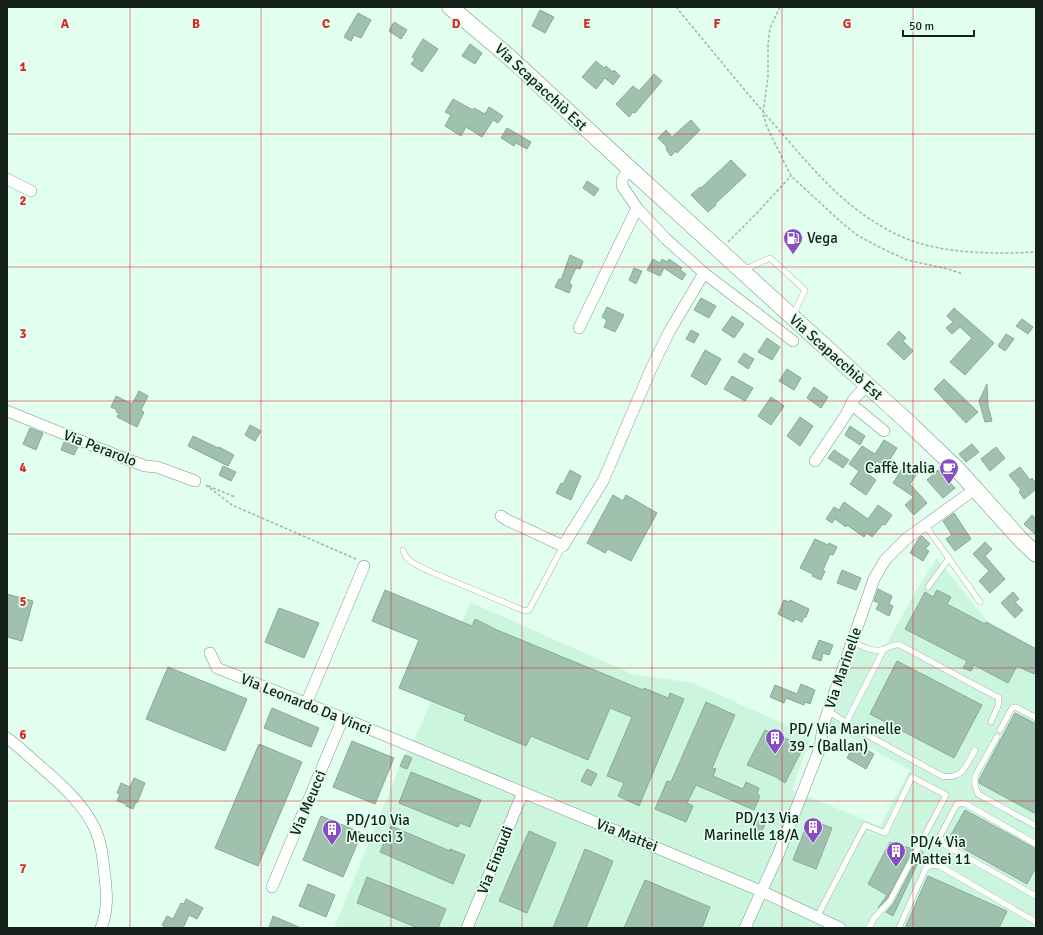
<svg xmlns="http://www.w3.org/2000/svg" width="1043" height="935" font-family="Signika,sans-serif">
<style>
.built{fill:#cbf6dd}
.building{fill:#9fc1ae;stroke:#89aa97}
.lines{fill:none;stroke-linecap:round;stroke-linejoin:round}
.service-casing{stroke:#779885;stroke-width:6}
.minor-casing{stroke:#779885;stroke-width:12}
.secondary-casing{stroke:#779885;stroke-width:17}
.path{stroke:#9db4a7;stroke-width:1.5;stroke-dasharray:3 2;stroke-linecap:butt}
.service{stroke:#fff;stroke-width:5.5}
.minor{stroke:#fff;stroke-width:11}
.secondary{stroke:#fff;stroke-width:16}
.grid{fill:none;stroke:#d62828;stroke-width:1;stroke-opacity:0.55}
.labels{text-anchor:middle;stroke-width:3.5;stroke-linejoin:round;paint-order:stroke}
.street-label{font-size:15px;fill:#15221b;stroke:#e2feee}
.poi-label{font-size:15px;fill:#15221b;stroke:#e2feee;text-anchor:start}
.grid-label{font-size:13px;text-anchor:middle;font-weight:bold;fill:#d62828;stroke:#e2feee;stroke-width:3.5;stroke-linejoin:round;paint-order:stroke}
</style>
<rect width="100%" height="100%" fill="#e2feee"/>
<path class="built" d="M937 558 986 620 1036 648V928H334L402 761 420 728 470 602 632 674 693 683 811 736 792 790 880 826 910 770 829 725 861 641 882 652 916 591Z"/>
<path class="building" d="M540 10 554 17 545 33 532 26Z
M358 13 371 20 361 38 354 35 351 41 344 37Z
M394 22 407 30 401 39 389 31Z
M423 39 438 49 422 72 411 64 415 59 412 57Z
M470 44 482 53 475 64 462 56Z
M596 61 604 68 606 66 613 72 614 70 620 76 613 85 605 78 596 89 582 77Z
M654 74 662 81 635 113 633 112 629 117 616 104 633 86 639 91Z
M453 99 473 110 474 108 485 114 489 107 503 116 498 123 493 120 482 137 466 127 461 136 445 126 451 115 445 112Z
M691 120 700 130 677 153 676 151 671 156 667 151 666 146 658 138 666 130 672 137Z
M507 128 531 142 527 149 516 143 514 146 501 138Z
M731 160 746 175 715 204 716 205 708 212 691 195 700 187 701 188Z
M587 181 599 189 594 196 583 188Z
M570 255 583 261 580 269 576 268 569 283 572 285 569 293 555 287 559 279 561 280Z
M653 259 660 263 662 259 667 262 669 259 682 268 680 270 686 274 682 280 664 268 660 276 647 270Z
M634 268 642 271 636 284 629 280Z
M701 298 716 306 709 318 694 310Z
M607 307 624 315 615 332 604 327 607 320 602 317Z
M954 308 994 343 965 375 950 362 972 338 960 327 952 334 946 328 953 322 947 316Z
M732 316 744 324 734 338 722 330Z
M1022 319 1033 327 1028 334 1016 326Z
M691 330 699 334 694 343 686 339Z
M899 331 906 338 903 341 913 351 904 360 887 344Z
M1006 334 1014 339 1005 351 998 346Z
M767 338 780 347 772 360 758 352Z
M705 350 721 359 706 385 691 376Z
M744 353 754 359 748 369 738 362Z
M787 369 801 378 794 390 779 381Z
M732 376 753 388 745 401 724 389Z
M944 379 978 412 966 423 934 389Z
M987 384 988 406 992 421 985 422 979 401Z
M814 387 828 397 821 408 807 398Z
M139 391 148 396 141 410 144 412 137 427 117 417 119 413 116 412 117 410 111 407 116 396 132 404Z
M771 397 784 406 771 425 758 416Z
M800 417 813 426 800 446 787 436Z
M250 425 261 431 255 441 245 435Z
M850 426 865 436 860 445 845 435Z
M30 428 43 433 36 450 23 444Z
M193 436 218 448 219 447 234 455 228 466 188 446Z
M884 440 897 448 886 466 877 461 868 474 876 480 866 495 850 484 859 471 849 464 862 446 875 454Z
M64 442 78 447 74 455 61 450Z
M972 444 979 452 966 462 959 454Z
M996 447 1005 458 990 471 981 459Z
M834 450 849 460 843 468 828 458Z
M223 466 236 472 231 481 219 475Z
M904 466 916 475 910 484 927 503 914 515 905 505 914 497 893 483Z
M1020 467 1030 480 1032 478 1036 484V489L1024 499 1019 492 1021 490 1009 475Z
M570 470 581 476 571 500 556 493 561 483 563 484Z
M938 470 955 488 943 498 927 480Z
M613 495 623 501 626 495 657 513 631 561 608 549 605 553 587 543Z
M844 502 868 519 878 505 892 515 885 525 883 524 872 537 867 533 864 537 847 525 846 527 835 519 832 523 826 519 834 507 839 510Z
M954 513 971 539 955 551 946 539 952 535 943 521Z
M1032 515 1036 519V535L1024 524Z
M922 536 930 544 925 549 929 551 923 561 910 553 919 538Z
M815 539 828 545 829 543 837 547 833 555 830 554 823 570 825 571 821 580 812 576 813 574 800 568Z
M985 542 992 549 985 556 1005 579 990 593 979 581 989 571 973 554Z
M842 570 861 578 856 590 837 583Z
M878 589 892 596 889 604 893 606 889 616 876 609 879 603 874 601Z
M385 590 472 626 475 619 497 630 643 690 644 688 668 698 670 693 684 699 639 806 618 796 624 783 607 776 632 717 610 708 588 760 531 736 526 746 464 720 466 715 399 688 419 640 372 621Z
M937 590 951 597 947 604 985 624 986 622 1036 649V670L1034 674 1017 666 1008 683 974 665 971 671 963 668 967 661 905 629 925 592 933 597Z
M1013 592 1019 599 1015 602 1023 610 1015 618 1001 603Z
M7 594 33 601 22 641 7 637Z
M784 600 789 602 790 600 809 609 806 617H804L802 622 795 619 794 622 778 614Z
M279 608 319 623 304 658 265 642Z
M819 640 833 645 829 655 823 653 821 661 812 658Z
M897 661 982 705 954 758 870 714Z
M168 667 247 699 225 751 146 719Z
M801 684 815 690 810 704 805 702 804 705 786 698 784 703 770 697 775 685 797 694Z
M706 702 735 715 712 768 716 769 713 776 743 789 746 782 759 788 757 794 760 796 754 810 696 785 687 803 693 806 686 822 655 809 667 781 671 782Z
M272 708 319 728 311 747 264 728Z
M1015 713 1036 724V814L979 783V780Z
M765 730 804 746 785 783 776 777 747 765Z
M352 741 394 758 375 804 333 787Z
M853 742 874 754 866 769 847 758 850 752 848 750Z
M259 744 302 762 258 866 215 848Z
M405 755 412 758 407 769 400 766Z
M587 769 597 774 591 786 581 781Z
M411 772 481 800 470 827 460 823 458 827 399 803Z
M134 778 145 783 137 803 136 802 133 809 126 806V804L117 801 120 794 117 793 121 783 130 787Z
M965 810 1036 849V867L1027 884 948 840Z
M321 816 362 833 343 877 303 860Z
M754 819 765 824 760 837 749 833Z
M809 819 832 828 816 869 793 860Z
M391 826 450 851V849L465 855 453 884 380 852Z
M529 831 556 843 527 913 499 901Z
M890 842 913 849 887 899 878 908 887 895 868 884Z
M585 849 613 861 586 928H553Z
M921 851 923 852 893 916 886 912 894 903Z
M928 876 1007 911 999 928H910L906 926Z
M367 877 446 909 438 928H418L357 903Z
M645 880 710 907 702 928H624Z
M308 884 335 895 326 917 299 906Z
M186 899 203 908 197 919 189 915 183 928H167L162 925 167 916 173 919 181 903 184 904Z
M273 916 301 928H269Z"/>
<g class="lines">
<g class="service-casing">
<path id="service" d="M743 270 770 258 805 290 793 315
M925 525 980 602
M403 550 406 557 413 563 431 572 525 611 529 610 563 546
M928 587 949 558
M852 642C862 646 873 653 884 649 891 647 893 644 900 645L999 698 998 706 991 722
M829 711 849 725 942 776C963 780 966 765 975 750
M846 723 884 649
M1000 730 1012 708 1016 707 1036 718
M997 737 975 776V785L978 794 1036 826
M1036 844 964 803 957 804 940 836 943 844 1036 896
M817 917 865 825 885 833 912 777 946 795 890 901 874 918 869 928
M899 928 925 870 929 865 940 866 1036 922"/>
</g>
<g class="minor-casing">
<path id="minor" d="M629 168 622 180V186L637 208 666 239 704 273 793 341
M7 179 31 191
M579 328 637 208
M851 404 884 431
M7 411 126 459 145 466 157 467 195 481
M815 461 847 413 853 400 867 385
M501 516 507 520 563 546 603 481 651 369 669 332 704 273
M210 653 217 668 343 718 761 891 840 928
M306 704 364 566
M7 738C16 744 24 752 33 760 56 780 82 801 95 829 102 844 103 861 105 877 107 894 108 912 101 928
M272 887 343 718
M467 928 523 792
M745 928 778 855 820 748 823 726 874 579 885 560 906 539 975 489"/>
</g>
<g class="secondary-casing">
<path id="secondary" d="M450 7 508 56 629 168 911 425 958 470 1022 541 1036 554"/>
</g>
<path class="path" d="M676 7C710 48 744 90 779 130 817 174 853 218 910 240 947 254 996 254 1036 252
M780 7 770 28 768 44V77L763 113 767 127 791 176 842 223 857 235 881 248 907 260 948 269 963 274
M728 242 755 215 791 176
M206 485 232 505 356 559
M208 486 235 497"/>
<use href="#service" class="service"/>
<use href="#minor" class="minor"/>
<use href="#secondary" class="secondary"/>
</g>
<path class="grid" d="M130 7V928M261 7V928M391 7V928M522 7V928M652 7V928M782 7V928M913 7V928M7 134H1036M7 267H1036M7 401H1036M7 534H1036M7 668H1036M7 801H1036"/>
<defs>
<g id="fuel-pin" transform="scale(1)"><path d="M0 17L-7.5 6A9.5 9.5 0 1 1 7.5 6Z" fill="#894dc3" stroke="#e2feee"/><path d="M-5.5-6h7V0h2V4h1.3V-2.5L3-4.5l.8-.8L6-3V5H2.5V1h-1V6h-7ZM-4.2-4.7v3.2H.2V-4.7Z" fill="#fff"/></g>
<g id="cafe-pin" transform="scale(1)"><path d="M0 17L-7.5 6A9.5 9.5 0 1 1 7.5 6Z" fill="#894dc3" stroke="#e2feee"/><path d="M-5.5-4.5H6V0H3Q3 3.5 0 3.5H-2.5Q-5.5 3.5-5.5 0ZM3-3.2v2h1.7v-2ZM-6 4.5H4V6H-6Z" fill="#fff"/></g>
<g id="building-pin" transform="scale(1)"><path d="M0 17L-7.5 6A9.5 9.5 0 1 1 7.5 6Z" fill="#894dc3" stroke="#e2feee"/><path d="M-4-6H4V6H1V3H-1V6H-4ZM-2.5-4.3h1.7v1.8h-1.7ZM.8-4.3h1.7v1.8H.8ZM-2.5-1h1.7V.8h-1.7ZM.8-1h1.7V.8H.8Z" fill="#fff"/></g>
</defs>
<g fill-rule="evenodd">
<use href="#fuel-pin" x="793" y="238"/>
<use href="#cafe-pin" x="949" y="468"/>
<use href="#building-pin" x="775" y="738"/>
<use href="#building-pin" x="813" y="827"/>
<use href="#building-pin" x="332" y="829"/>
<use href="#building-pin" x="896" y="851"/>
</g>
<g class="labels">
<g class="street-label">
<text transform="translate(541 87) rotate(43)" y="5">Via Scapacchiò Est</text>
<text transform="translate(836 357) rotate(42)" y="5">Via Scapacchiò Est</text>
<text transform="translate(100 448) rotate(21)" y="5">Via Perarolo</text>
<text transform="translate(843 668) rotate(-71)" y="5">Via Marinelle</text>
<text transform="translate(306 704) rotate(22)" y="5">Via Leonardo Da Vinci</text>
<text transform="translate(308 803) rotate(-67)" y="5">Via Meucci</text>
<text transform="translate(627 835) rotate(22)" y="5">Via Mattei</text>
<text transform="translate(495 860) rotate(-68)" y="5">Via Einaudi</text>
</g>
<g class="poi-label">
<text x="807" y="243">Vega</text>
<text x="935" y="473" text-anchor="end">Caffè Italia</text>
<text x="789" y="734">PD/ Via Marinelle<tspan x="789" dy="17">39 - (Ballan)</tspan></text>
<text x="799" y="823" text-anchor="end">PD/13 Via<tspan x="799" dy="17">Marinelle 18/A</tspan></text>
<text x="346" y="825">PD/10 Via<tspan x="346" dy="17">Meucci 3</tspan></text>
<text x="910" y="847">PD/4 Via<tspan x="910" dy="17">Mattei 11</tspan></text>
</g>
</g>
<g class="grid-label">
<text x="65" y="28">A</text>
<text x="196" y="28">B</text>
<text x="326" y="28">C</text>
<text x="456" y="28">D</text>
<text x="587" y="28">E</text>
<text x="717" y="28">F</text>
<text x="847" y="28">G</text>
<text x="23" y="71">1</text>
<text x="23" y="205">2</text>
<text x="23" y="338">3</text>
<text x="23" y="472">4</text>
<text x="23" y="606">5</text>
<text x="23" y="739">6</text>
<text x="23" y="873">7</text>
</g>
<rect width="1043" height="935" fill="none" stroke="#15221b" stroke-width="16"/>
<path d="M903 30v6h71v-6" fill="none" stroke="#15221b" stroke-width="2"/>
<text x="909" y="30" font-size="12" fill="#15221b" stroke="#e2feee" stroke-width="3" paint-order="stroke">50 m</text>
</svg>
